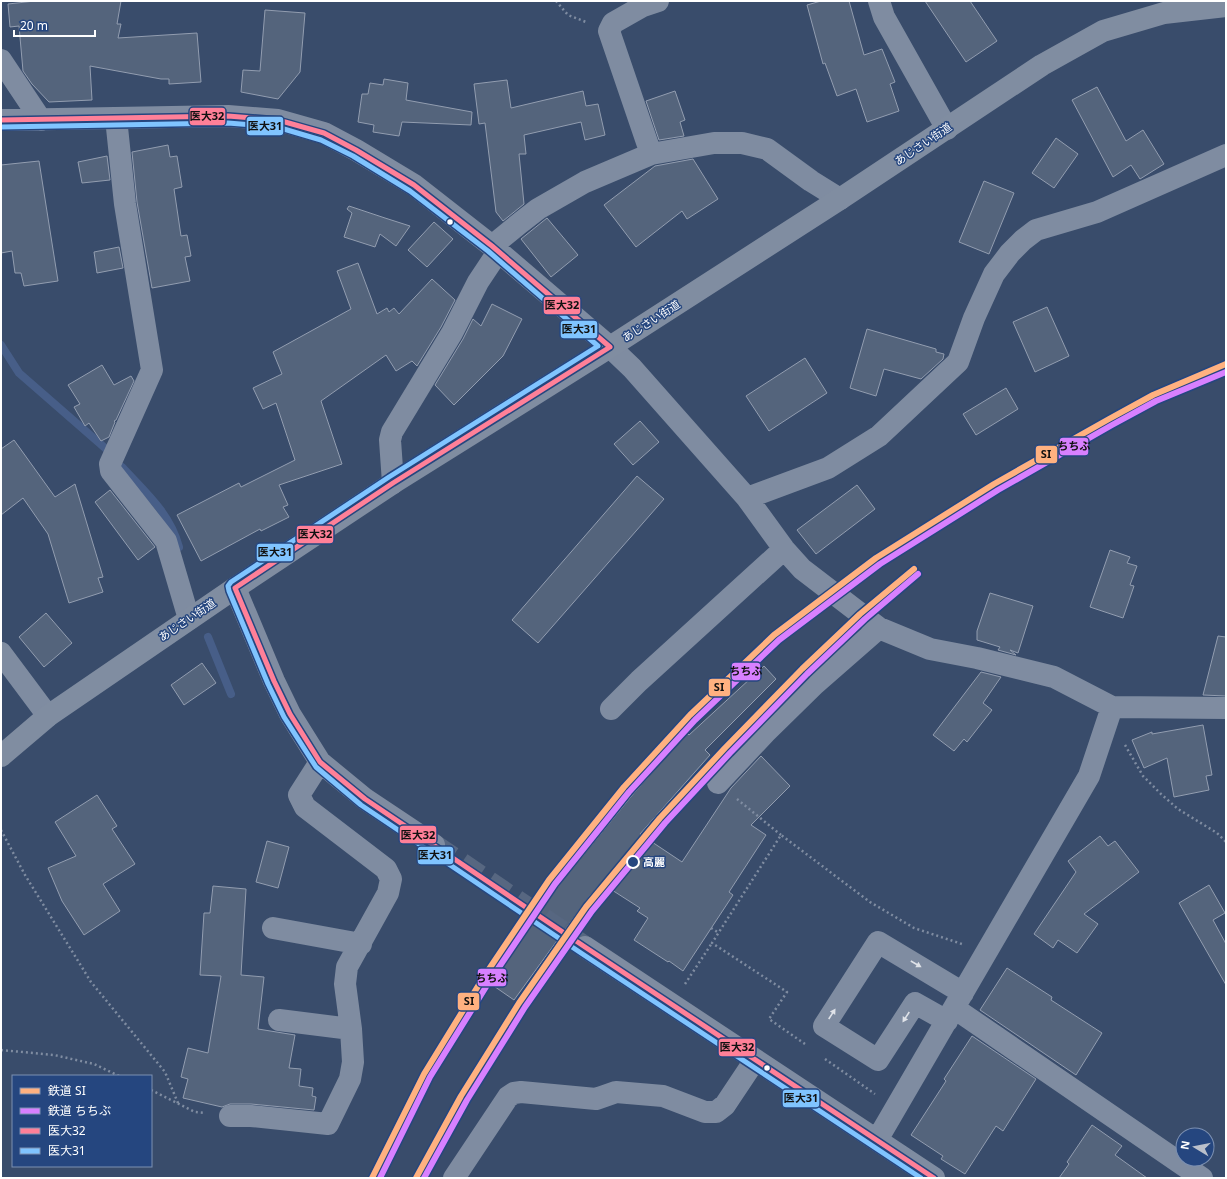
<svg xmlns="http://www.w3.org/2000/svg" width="1227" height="1179" font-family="'Noto Sans','Noto Sans JP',sans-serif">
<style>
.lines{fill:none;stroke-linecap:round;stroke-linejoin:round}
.stream{stroke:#475e88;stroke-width:8}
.building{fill:#54647c;stroke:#929db0}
.minor-tunnel{stroke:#576781;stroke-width:22;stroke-dasharray:22 11;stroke-linecap:butt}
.path{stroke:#7f8ca1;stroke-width:2.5;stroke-dasharray:2 3;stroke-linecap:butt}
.minor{stroke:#7f8ca1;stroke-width:22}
.highway{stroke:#808da1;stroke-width:22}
.bus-1-casing{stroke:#25467f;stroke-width:8}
.bus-2-casing{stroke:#25467f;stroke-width:8}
.bus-1{stroke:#ff8098;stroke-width:5}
.bus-2{stroke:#80c4ff;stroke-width:5}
.rail-1-casing{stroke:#25467f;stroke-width:9}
.rail-2-casing{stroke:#25467f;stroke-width:9}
.rail-1{stroke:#ffb180;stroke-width:6}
.rail-2{stroke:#d880ff;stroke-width:6}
.oneway{fill:#dfe2e8}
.bus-dot{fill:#fff;stroke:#25467f;stroke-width:1.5}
.stop-dot{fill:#25467f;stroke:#fff;stroke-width:2}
.labels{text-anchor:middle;stroke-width:3;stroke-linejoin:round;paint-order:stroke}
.street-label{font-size:11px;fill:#fff;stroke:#25467f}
.stop-label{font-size:11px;font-weight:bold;fill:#fff;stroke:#25467f;text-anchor:start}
.line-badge{stroke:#25467f;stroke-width:1.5}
.pale-badge-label{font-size:11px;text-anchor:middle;font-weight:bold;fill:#111}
</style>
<rect width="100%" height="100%" fill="#394c6b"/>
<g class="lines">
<path class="stream" d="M1 345 19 373 105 448
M122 467C145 492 170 513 179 547
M208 637 231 694"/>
</g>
<path class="building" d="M35 1H121L117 24H121L118 38 197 33 201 82 169 84V79H161L90 66 92 100 49 102 32 84 23 71 19 26 10 27 8 4Z
M821 1H849L864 55 882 49 895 82 890 84 899 111 867 122 856 89 837 96 825 63 823 64 807 5Z
M925 1H970L997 41 966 62Z
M265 10 305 13 300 72 278 99 241 92 243 70 260 71Z
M384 79 408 83 406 100 472 112 471 125 402 122 399 136 373 132 374 125 358 122 362 94H368L370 83 383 85Z
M507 80 511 108 583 91 586 106 598 104 605 135 585 140 581 122 524 135 526 154H519L524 204 503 221 496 212 485 123 479 124 474 84Z
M1097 87 1126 141 1143 130 1164 164 1140 179 1131 165 1113 177 1072 100Z
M675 91 685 120 680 122 684 136 659 140 646 101Z
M1056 138 1078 154 1054 188 1032 173Z
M168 145 170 157 177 156 182 187 174 189 181 236 187 235 191 256 185 257 190 281 152 288 137 202 132 152Z
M107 156 110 180 82 183 78 162Z
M693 159 718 199 687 219 682 211 636 247 604 205 655 166Z
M39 161 58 281 24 286 21 273H15L12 251 1 253V165Z
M984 181 1014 193 989 254 959 242Z
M349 206 385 218 410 226 396 246 380 234 375 247 344 237 352 213 347 209Z
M547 218 578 255 551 277 521 239Z
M434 222 453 239 427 267 408 250Z
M119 247 123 268 97 273 94 252Z
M358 263 377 314 387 308 389 312 394 308 399 314 432 279 455 300 441 327 417 366 412 361 396 371 386 355 321 401 342 464 279 485 288 505 283 507 289 517 261 531 260 529 201 561 177 515 239 483 241 487 295 460 276 403 263 409 253 388 282 374 273 352 351 309 337 271Z
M492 304 522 319 503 356 454 405 435 385 463 339 473 319 481 326Z
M1047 307 1069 356 1035 372 1013 322Z
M867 329 936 349V352L944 354 943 359 921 379 884 369 876 396 850 388Z
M805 358 827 393 769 431 746 396Z
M102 365 114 385 131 376 134 381 116 420 114 421 115 422 109 437 101 441 89 423 85 426 74 407 80 404 68 385Z
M1006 388 1018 409 976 435 963 414Z
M640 421 659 442 633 465 614 444Z
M14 440 55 497 75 484 103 577 98 578 103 592 69 603 48 534 23 498 1 515V449Z
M637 476 664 499 538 643 512 620Z
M857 485 875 509 816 554 797 530Z
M110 490 155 547 138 560 95 502Z
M1110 550 1130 557 1127 563 1137 566 1130 585 1134 586 1123 618 1090 607Z
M990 593 1033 606 1018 653 1010 650 1016 655 998 650 1000 647 977 640V631Z
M46 613 72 643 44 667 19 637Z
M1218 636 1226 637V696L1203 695Z
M202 663 216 683 184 705 171 685Z
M764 666 776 679 705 750 710 755 640 834 682 862 731 788 761 756 790 786 751 825 766 835 729 892 733 895 683 971 669 961 668 962 634 940 648 918 637 911 640 908 601 883 588 898 514 1000 488 982 562 881 634 793 687 733 689 735Z
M981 672 1001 677 983 703 992 710 967 742 964 739 954 751 933 735Z
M1203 725 1212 775 1206 776 1209 790 1174 797 1167 758 1144 768 1132 740 1152 732V734Z
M97 795 117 826 112 829 135 864 103 884 120 911 84 935 62 901 48 868 76 856 55 822Z
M1100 836 1108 846 1115 841 1139 872 1084 914 1098 924 1077 953 1058 940 1053 948 1034 934 1076 872 1068 861Z
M267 841 289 847 278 888 256 882Z
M1209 885 1225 913 1213 920 1226 944V985L1179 903Z
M213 886 246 889 241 975 264 977 258 1029 295 1035 289 1068 301 1069 299 1086 313 1088 312 1096 316 1097 314 1110 251 1104H230L222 1107 183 1098 188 1079 181 1077 188 1048 208 1053 221 976 200 975 204 913H210Z
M1007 968 1052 997 1051 1000 1102 1033 1076 1075 980 1010Z
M972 1036 1036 1079 1003 1131 996 1126 965 1174 941 1159 943 1156 911 1135 946 1081 944 1079Z
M1092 1125 1122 1146 1115 1155 1147 1178H1059L1069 1164 1067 1162Z"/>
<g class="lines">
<path class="minor-tunnel" d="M434 845 585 947"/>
<path class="path" d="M556 1 568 15 586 22
M1125 745 1143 776 1161 794 1178 809 1217 833 1226 842
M737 799 781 835
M1 830 25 875 91 982 165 1072 178 1103
M711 928 719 933
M685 984 712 943
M805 1044 769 1019 787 992 712 943 781 835 870 902 914 928 962 944
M1 1050 54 1055 94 1064 119 1076
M825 1059 875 1094
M151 1090 195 1112 205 1113"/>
<path class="minor" d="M879 1 884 17 947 129
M1 60 41 120
M116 118 125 204 152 370 110 464 111 471 166 541 189 619
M1 120 228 116 278 120 324 133 356 150 414 185 492 246 610 347 632 368 747 498 784 549 802 569 879 628 930 649 977 658 1054 677 1112 707 1226 708
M651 154 609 31 613 23 643 6 658 1
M492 246 520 223 538 209 585 182 651 154 714 143H742L767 149 811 181 840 199
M393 483 390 440 392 432 452 333 478 282 498 252
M747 498 828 468 879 436 958 362 974 318 994 274 1010 253 1023 240 1036 230 1097 212 1226 155
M235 588 274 681 290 714 320 762 365 799 434 845
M1 653 48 716
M611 709 639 681 784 549
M718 783 765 733 815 684 879 628
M273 928 361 944
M585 947 934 1178
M954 1008 1202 1178
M279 1020 351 1029
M947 1021 915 1003 878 1060 824 1026 878 942 963 993
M230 1116H251L328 1124 350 1079 353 1062 351 1029 345 984 347 967 388 893 391 879 386 869 305 807 299 795 320 762
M877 1140 1089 776 1112 707
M454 1178 508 1097 514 1093 521 1092 596 1099 616 1092 663 1096 705 1112H716L725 1105 755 1060"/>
<path class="highway" d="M1 756 48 716 235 588 393 483 610 347 840 199 1042 65 1103 31 1164 13 1226 6"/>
<g class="bus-1-casing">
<path id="bus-1" d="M1 120 228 116 278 120 324 133 356 150 414 185 492 246 610 347 393 483 235 588 274 681 290 714 320 762 365 799 585 947 934 1178"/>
</g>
<g class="bus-2-casing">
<path id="bus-2" d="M1 127 228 123 277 127 321 140 353 156 410 191 488 251 598 346 389 477 231 582 228 586 229 591 268 684 284 717 316 767 361 805 581 953 921 1178"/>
</g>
<use href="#bus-1" class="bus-1"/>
<use href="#bus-2" class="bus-2"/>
<g class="rail-1-casing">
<path id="rail-1" d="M372 1178 424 1074 483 978 549 880 624 787 690 715 774 635 876 558 994 484 1109 419 1153 395 1226 364
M416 1178 461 1096 519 1003 586 907 660 818 725 748 802 669 860 614 914 569"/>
</g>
<g class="rail-2-casing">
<path id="rail-2" d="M380 1178 430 1077 489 982 555 884 629 792 695 720 779 640 880 564 998 490 1112 425 1156 401 1226 372
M424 1178 467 1100 525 1007 592 911 665 823 730 753 807 674 865 619 918 574"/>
</g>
<use href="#rail-1" class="rail-1"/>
<use href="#rail-2" class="rail-2"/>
</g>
<defs><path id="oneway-solid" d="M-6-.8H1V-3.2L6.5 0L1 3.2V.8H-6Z"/></defs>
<g class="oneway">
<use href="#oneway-solid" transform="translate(916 964) rotate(30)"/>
<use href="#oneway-solid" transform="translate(832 1014) rotate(-57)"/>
<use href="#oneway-solid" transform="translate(906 1017) rotate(123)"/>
</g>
<g class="bus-dot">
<circle cx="450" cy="222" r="3.5"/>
<circle cx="767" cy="1068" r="3.5"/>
</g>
<circle class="stop-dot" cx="633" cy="862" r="6"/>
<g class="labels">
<g class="street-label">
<text transform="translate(923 144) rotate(-34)" y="4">あじさい街道</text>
<text transform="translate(651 321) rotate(-33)" y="4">あじさい街道</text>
<text transform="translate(187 620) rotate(-34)" y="4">あじさい街道</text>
</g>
<g class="stop-label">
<text x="643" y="866">高麗</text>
</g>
</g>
<g class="line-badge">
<rect x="189" y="107" width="37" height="19" rx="4" fill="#ff8098"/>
<rect x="246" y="116" width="38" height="20" rx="4" fill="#80c4ff"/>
<rect x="543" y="296" width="38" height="19" rx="4" fill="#ff8098"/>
<rect x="560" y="320" width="38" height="19" rx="4" fill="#80c4ff"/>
<rect x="1059" y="437" width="30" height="19" rx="4" fill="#d880ff"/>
<rect x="1035" y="445" width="23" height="19" rx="4" fill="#ffb180"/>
<rect x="296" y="525" width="38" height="19" rx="4" fill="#ff8098"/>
<rect x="256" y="543" width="38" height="19" rx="4" fill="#80c4ff"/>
<rect x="731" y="662" width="30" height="19" rx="4" fill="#d880ff"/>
<rect x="708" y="678" width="23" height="19" rx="4" fill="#ffb180"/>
<rect x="399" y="825" width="38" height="19" rx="4" fill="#ff8098"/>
<rect x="417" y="846" width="37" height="19" rx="4" fill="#80c4ff"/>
<rect x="477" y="968" width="30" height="19" rx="4" fill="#d880ff"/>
<rect x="457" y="992" width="23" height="19" rx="4" fill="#ffb180"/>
<rect x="718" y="1038" width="38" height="19" rx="4" fill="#ff8098"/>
<rect x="782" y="1089" width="38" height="19" rx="4" fill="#80c4ff"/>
</g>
<g class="pale-badge-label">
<text x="207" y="120">医大32</text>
<text x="265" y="130">医大31</text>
<text x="562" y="309">医大32</text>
<text x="579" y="333">医大31</text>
<text x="1074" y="450">ちちぶ</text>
<text x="1046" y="458">SI</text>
<text x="315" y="538">医大32</text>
<text x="275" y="556">医大31</text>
<text x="746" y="675">ちちぶ</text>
<text x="719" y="691">SI</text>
<text x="418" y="839">医大32</text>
<text x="435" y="859">医大31</text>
<text x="492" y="982">ちちぶ</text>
<text x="469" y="1005">SI</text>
<text x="737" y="1051">医大32</text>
<text x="801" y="1102">医大31</text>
</g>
<rect width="1227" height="1179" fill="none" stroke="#ffffff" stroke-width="4"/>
<rect x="12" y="1075" width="140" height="92" fill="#25467f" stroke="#7c90b2"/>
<rect x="20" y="1088" width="20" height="6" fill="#ffb180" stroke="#7c90b2"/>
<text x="48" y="1095" font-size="12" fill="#ffffff">鉄道 SI</text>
<rect x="20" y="1108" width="20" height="6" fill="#d880ff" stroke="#7c90b2"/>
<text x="48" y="1115" font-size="12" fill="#ffffff">鉄道 ちちぶ</text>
<rect x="20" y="1128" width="20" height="6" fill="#ff8098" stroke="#7c90b2"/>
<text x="48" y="1135" font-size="12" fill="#ffffff">医大32</text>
<rect x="20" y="1148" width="20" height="6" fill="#80c4ff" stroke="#7c90b2"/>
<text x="48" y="1155" font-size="12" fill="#ffffff">医大31</text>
<g transform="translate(1195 1147) rotate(280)"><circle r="19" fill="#25467f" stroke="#7c90b2"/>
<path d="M0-3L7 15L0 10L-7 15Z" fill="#bac0cb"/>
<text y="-6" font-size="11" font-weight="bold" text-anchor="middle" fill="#ffffff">N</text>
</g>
<path d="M14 30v6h81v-6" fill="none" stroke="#ffffff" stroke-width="2"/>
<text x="20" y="30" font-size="12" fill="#ffffff" stroke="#25467f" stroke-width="3" paint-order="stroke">20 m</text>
</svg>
